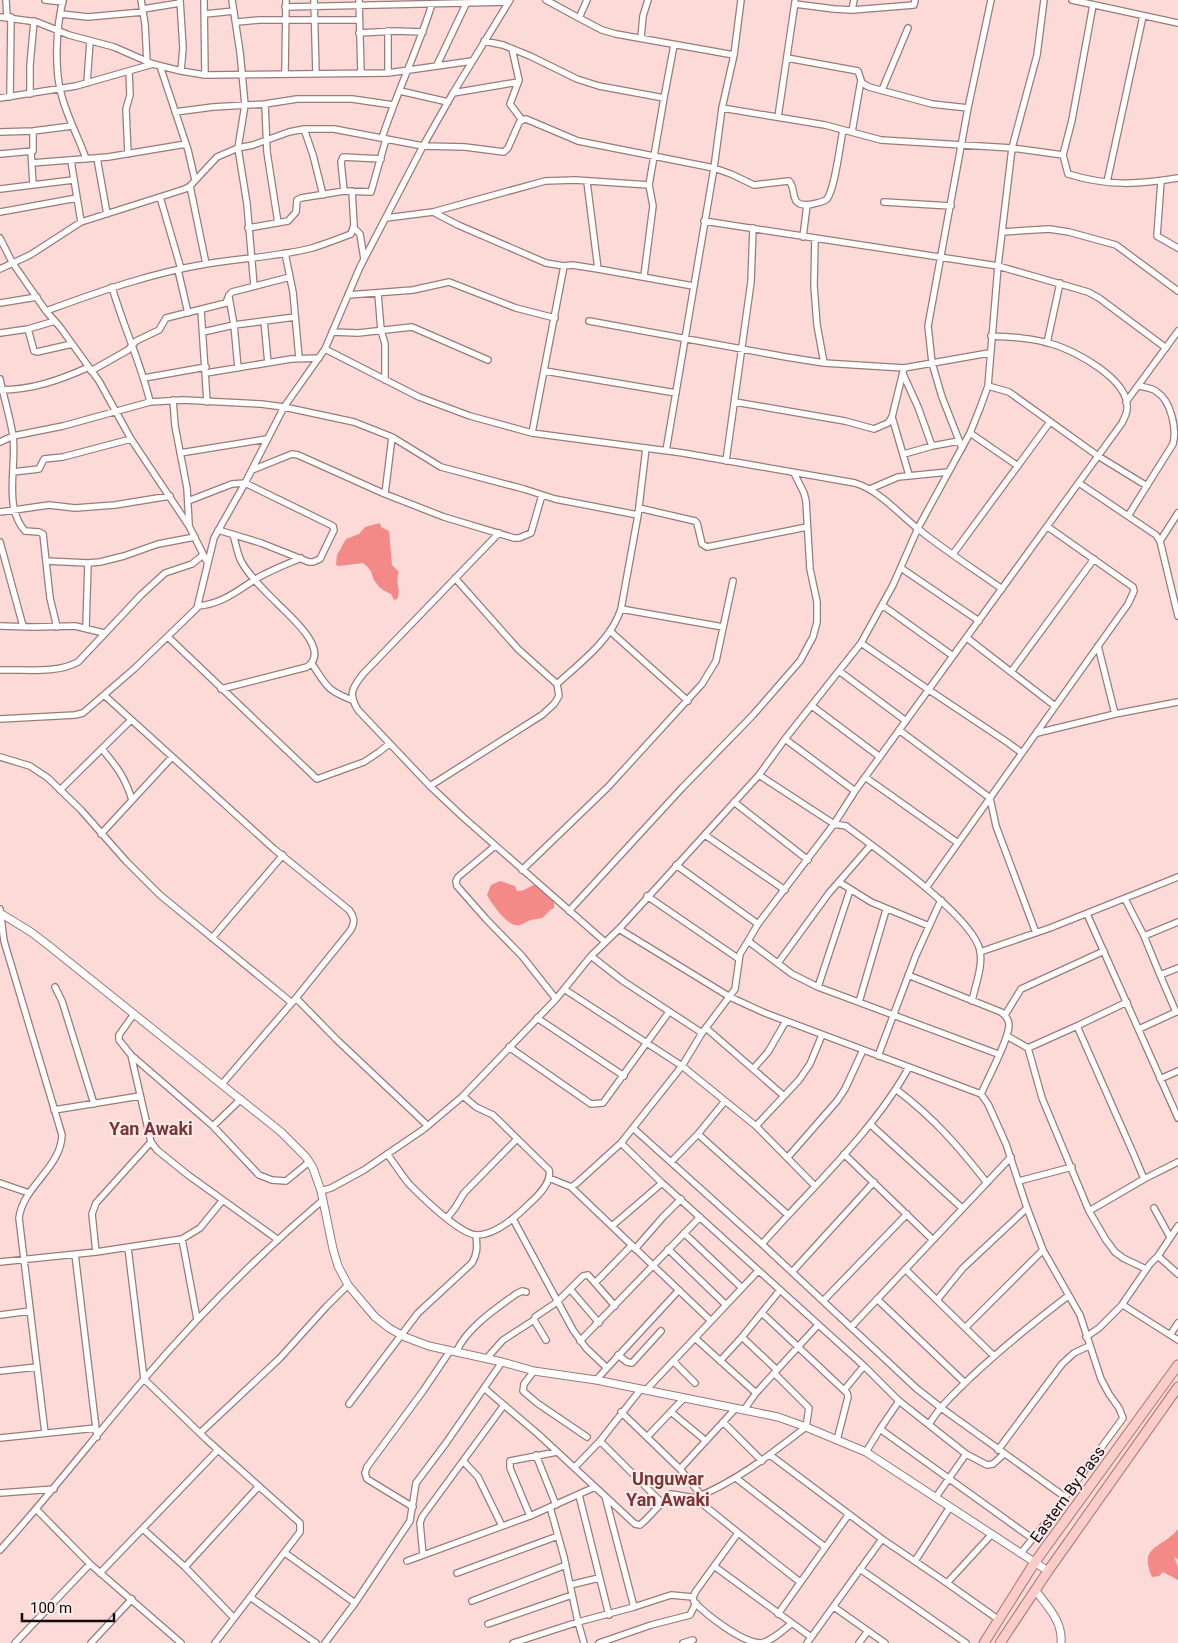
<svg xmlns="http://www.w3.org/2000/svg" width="1178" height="1643" font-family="Roboto,sans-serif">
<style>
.water{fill:#f48a87}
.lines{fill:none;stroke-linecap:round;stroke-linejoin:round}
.minor-casing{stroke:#997b79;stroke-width:8}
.tertiary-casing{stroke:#997b79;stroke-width:9}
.primary-casing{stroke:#a87370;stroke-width:11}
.minor{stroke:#fff;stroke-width:5.5}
.tertiary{stroke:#fff;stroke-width:7}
.primary{stroke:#faccca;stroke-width:9}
.labels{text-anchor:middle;stroke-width:4;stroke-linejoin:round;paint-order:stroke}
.street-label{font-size:16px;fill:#160c0b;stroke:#faeceb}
.neighbourhood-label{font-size:18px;font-weight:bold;fill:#7c3535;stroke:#faeceb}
</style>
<rect width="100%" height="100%" fill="#fcdad7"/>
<path class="water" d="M380 523 381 527 389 531 392 565 399 572C394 582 402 589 397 599L394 600 391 594C386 592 380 589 377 584 370 576 375 572 363 563L339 566 336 565 337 555 346 539 359 534 365 527Z
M500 881 515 886 517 891C527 892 530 882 545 884L554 899V908C548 910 547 915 542 918 539 919 534 919 531 920 527 921 524 924 520 925 508 928 492 904 487 895L491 885Z
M1178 1529V1559L1174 1557 1178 1567V1580L1163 1572 1159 1576 1152 1577C1138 1545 1162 1549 1178 1529Z"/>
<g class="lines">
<g class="minor-casing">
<path id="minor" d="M6 0 7 17
M45 0 63 2
M63 0C56 28 54 70 62 97 68 119 79 138 86 159
M141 0 145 24 147 62
M180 0 183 48 181 71
M204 0 205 75 388 73 472 61
M232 0 240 52 245 105 238 148 247 204 254 286
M314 0 316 73
M359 0 361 73
M546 0 579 18
M587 0 579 18 602 30 616 34 734 55
M1072 0 1178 23
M795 4 834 9 852 10 914 5 915 0
M285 7 508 2
M143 9 180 3
M852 10 854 0
M61 14 88 17 143 12
M205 14 234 11
M0 17 37 22 69 35 114 47 153 64 181 71 205 75
M237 22 259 20H358
M388 31V73
M359 33 396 31 423 32
M641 38 643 16 648 0
M512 49 519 80 510 104 522 120 526 119 578 141 714 168 731 174 754 185 789 181C795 187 792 197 797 202 801 206 808 205 813 204 817 203 824 202 827 199 835 189 840 144 843 130
M787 58 858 71 862 83 869 87 932 104 968 108
M437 65 466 4
M160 66 188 150 195 180
M285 73 286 0
M87 83 90 41
M882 90 908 28
M400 91 448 102
M453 93 518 82
M30 94V65L34 21
M10 97 11 17
M0 98 76 86 153 64
M664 98 674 45
M265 104 267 152 278 223
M722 108 825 125 881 140 1012 148 1063 155 1068 174C1107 186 1137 185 1178 178
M175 112 213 107 265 104 297 99H352L393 105
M778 117 795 2
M304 129 313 155 323 195
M0 132 33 131 72 126
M852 132 861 80
M382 138C397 92 418 49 432 4
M31 151 33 185
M0 154 33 151V131
M128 154 126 109 130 95 129 71
M1063 155 1072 120 1093 5
M97 158 107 214
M71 161 81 222
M32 163 108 157 186 144
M1161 181 1157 236 1178 248
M587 182 598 269
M1107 182 1143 16
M190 186 206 264
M0 189 73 180
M344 191 341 162 343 157 381 159
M160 197 181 269
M884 202 951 206
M0 212 77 198
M433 212 545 181 575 180 649 185 664 98 599 86 577 79 530 56 503 45 484 41
M386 218 433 212 458 225 546 263 564 266 532 433
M704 221 998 266 1088 292 1099 298 1166 348
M248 228 288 221 296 212 297 200 301 198 344 191 371 192 386 139
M354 228 360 234 364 259
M1002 232 1049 229 1069 232 1116 245 1178 291
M803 237 807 205
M0 238 12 262 46 311 60 327 99 381 131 439 189 526 207 562
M815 238 814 286 817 325 824 363
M285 253 293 292 299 358
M564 266 572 265 598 269 693 286
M0 269 30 255 81 222 185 189 190 186 217 157 238 148 253 145 289 132 304 129H334L423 146 465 147 504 152 508 148 519 123 522 120
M178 270 188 313
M644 276 653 206 649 185
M112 287C123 326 141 363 150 402
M378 294 381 330 385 344V380
M348 295 413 290 449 282 516 308 555 318
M229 297 234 325 238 368
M0 303 37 297
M201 310 207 402
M46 311C98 292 151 273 206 264 241 258 277 257 312 248 325 244 338 239 351 234L354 225 352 191
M264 321 268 363
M589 321 786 357 824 363 904 368
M28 329 34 351 37 352 72 344
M203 332 234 325 295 317
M332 332 358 333 412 327 488 360
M0 333 28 329 55 321
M1047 343 1060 283
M325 349 419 397 470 416 532 433 683 453 855 483C880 491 897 512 917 528 944 550 974 569 1002 589
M91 371 128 350 136 341 159 330 166 318 226 303 229 295 232 292 290 277
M545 371 676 393
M206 373 291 359 319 358
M903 374 918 407 932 446
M144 378 206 367
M0 379C4 398 10 417 13 436 17 467 3 506 25 531L39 532 43 534 50 598 57 627
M988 386 1009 392 1098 456 1147 486
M0 390C32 390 60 380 89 367
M173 400 175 426 187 488 189 524
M735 402 845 421 874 429 888 423 892 417 904 368 989 353
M1126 402 1178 331
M892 417 909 475
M970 433 1018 466
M0 442 13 436 63 426 150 402 183 400 261 404 284 407 354 422 392 437 441 467 524 489 555 499 638 515
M962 448 942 397 932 363 928 326 968 108 991 0
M666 451 714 168 722 108 734 55 741 0
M180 453 267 439
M904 454 932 446 959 441
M726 461 751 282 753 228
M252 470 292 454 298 455 385 494 444 517 514 538H519L531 533 542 495
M13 472 39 469 44 459 63 457 131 439
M1079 483 1156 535 1160 541 1178 616
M870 489 898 477 948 472
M385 494 392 437
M188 501 232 484 245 483 333 526 334 530 320 559 313 562H309L261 543 218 530
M639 508 695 521 697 523 702 544 707 547 807 527
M0 512 49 505 75 508 115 505 170 496
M1128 516 1173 444C1177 429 1171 401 1157 392 1153 388 1144 387 1138 386
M499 533 363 674C352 688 348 694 358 710L430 786 464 818 605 942
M1160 541 1178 513
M0 542 23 626
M953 554 1050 422
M46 561 88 563 100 562 124 556 158 544 195 537
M901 568 979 621
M882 605 953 656
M198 606C224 604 240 588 261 576 274 569 287 564 301 558
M621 609 723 627
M0 626 33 627 75 626 104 633
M86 627 88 563
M610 631 688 701
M168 637 317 779 364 762 379 752 389 744
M967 638 1055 706
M861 643 929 690 1007 742 1022 753 1128 604 1134 591 1133 587 1048 527
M1098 646 1115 714
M312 664C327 686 326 690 352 700
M0 670C25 669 56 674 78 662L141 595 165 573 192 564 203 555
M839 671 906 721
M1011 672 1094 559
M557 684C581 662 611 640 621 609L638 515 646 448
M221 689 307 667C332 650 288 615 276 602 264 590 249 576 241 561 237 553 236 543 233 535
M104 695 274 849 349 910C355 918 355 923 350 931L296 998 222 1084
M812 706 880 757
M0 719 75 715 83 713 134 669 197 608 214 538 244 485 284 407 325 349 360 267 423 146 453 93 510 0
M899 730 990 798 996 826 1036 933
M1037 733 1115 714 1178 702
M785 739 855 791
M102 749C117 767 125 777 132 800
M0 757 30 766 48 778 81 810 126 861 160 895 292 1003
M759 775 834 824 846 826C876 849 974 917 980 951 983 967 975 986 972 1001
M865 777 958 843
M430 786 542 715 554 704 559 696 557 684 518 649 455 578
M60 790 131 720
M734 802 808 860
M101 834 172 757
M705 835 785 890
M495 846 458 877 456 881 457 886 486 919 522 956 556 999
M676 865 758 924
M522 870 608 787 702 684 716 661 733 581
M839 882 871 902 929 926
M926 888 1022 753
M647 896 739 959
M1125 899 1144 936 1160 975 1178 968
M0 909 4 941 62 1135C61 1168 23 1186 19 1218L45 1433
M569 911 682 788 753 715 800 661 813 637 817 622V602L810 569 806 501 804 493 794 473
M1087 914 1178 1118
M619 929 730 997 765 1013 981 1094 988 1104 1006 1144 1027 1208 1043 1250 1080 1315 1101 1379 1109 1394 1119 1408 1123 1418 1065 1497 940 1407 916 1388 762 1244 633 1128
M1144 936 1178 922
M212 938 283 855
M748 941 792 974 818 987 998 1054
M980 952 1050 928 1178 877
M591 956 623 981 702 1033
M778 963 829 893 871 845
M908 975 1001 1012C1005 1015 1009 1019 1009 1025 1009 1039 988 1078 981 1094
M1160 975 1176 1012H1178
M55 987 62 1001 94 1104
M818 987 850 890
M564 989 682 1066 756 1126 815 1186
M296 998 336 1039 427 1125
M859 1002 886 910
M134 1014 119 1035V1040L131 1055 213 1126 259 1175 272 1180 286 1181 309 1162
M1005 1015 1021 989 1104 951
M537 1018 624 1076
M706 1028 784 1096
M1139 1029 1176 1012
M1007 1036 1028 1048 1042 1098 1089 1211 1106 1240 1115 1252 1123 1258 1146 1269
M509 1047 591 1104 603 1103 669 1012
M1028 1048 1077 1026
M131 1055 151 1142 157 1150 188 1175 277 1239
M878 1056 916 955 941 900
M753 1069 768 1052 786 1021
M1160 1079 1178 1071
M897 1090C935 1119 958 1146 987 1183
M54 1110 140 1096
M870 1124 962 1208
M213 1126 241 1099
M756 1126 799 1080 810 1064 822 1035
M698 1134 788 1215
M621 1143 662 1183 864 1366 899 1401 966 1454 987 1465 993 1464 1004 1454
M387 1154C395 1164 402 1176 410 1185 422 1197 461 1235 477 1235 495 1235 517 1216 529 1204 537 1197 552 1182 549 1170L493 1115 476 1107 463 1096
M844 1154 933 1240
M788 1157 837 1101 845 1089 863 1050
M671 1162 698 1134 725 1101
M549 1178 571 1187 577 1183 621 1143 682 1066 702 1033 735 989 740 954 748 941 758 924 834 824 855 791 1122 423C1124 419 1127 413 1127 409 1130 380 1076 351 1052 344 1032 338 1012 337 991 336
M1144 1179 1178 1162
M1019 1181 1072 1167
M0 1183 29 1193
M571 1187 711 1321
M321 1191 331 1188 364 1170 424 1129 463 1096 556 999 591 956 619 929 759 775 785 739 861 643 893 585 918 528 970 433 980 408 988 386 998 266 1012 148 1037 55 1044 0
M1154 1208 1170 1237
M1089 1211 1144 1179 1134 1155 1077 1026 1127 1002
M447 1218 455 1208 464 1193 517 1139
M513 1219 573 1330 586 1348 607 1368
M612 1226 662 1183
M684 1233 742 1288
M182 1239 197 1319
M762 1244C811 1188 874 1131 909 1067
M128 1248 144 1379 207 1440 300 1523V1532L215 1643
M635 1249 663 1217 681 1199
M668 1249 726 1305
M96 1252 92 1214 96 1203 151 1142
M75 1254 97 1437
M1158 1256 1178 1226
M0 1262 96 1252 182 1239 200 1228 222 1201
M905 1269 994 1356
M792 1272 874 1182
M595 1283 632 1245
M570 1289 599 1323
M877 1299 965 1383
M937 1300 963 1268 1027 1208
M823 1301 907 1214
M1121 1306 1150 1264 1158 1256 1178 1274
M762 1313 847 1393 848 1397 837 1440
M0 1315 30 1311
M851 1327 1011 1157
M965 1328 1043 1250
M1170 1335 1178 1323
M742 1337 777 1370
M1086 1337 1099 1328 1121 1306 1123 1305 1178 1340
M695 1338 756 1393
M546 1340 534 1320 535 1317 557 1302 583 1276 588 1275 615 1306
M580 1341 700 1217
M456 1352C468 1327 494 1310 516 1294L522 1291 526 1292
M618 1355 627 1362 632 1363 661 1331
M487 1358 503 1340 534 1320
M673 1361 695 1383
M720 1361 742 1337 780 1290
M0 1371 37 1367
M534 1371 524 1384 523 1391 537 1403 587 1437
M596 1380 679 1290
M484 1388 538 1434 635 1524 640 1525C651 1516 660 1503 671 1494L695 1498 772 1560 800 1582
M845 1389 864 1366
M646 1390 758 1271
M899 1401 880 1429 1033 1539
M349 1404 418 1313 472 1263C478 1253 477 1246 476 1235
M744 1410 756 1393 818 1325
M621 1412 680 1469 701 1495
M671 1412 706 1441
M723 1422 762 1461
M929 1424C941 1405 954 1394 970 1378 1001 1349 1034 1322 1068 1296
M200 1433 280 1358 326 1307 348 1285
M647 1437 684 1398
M0 1438 96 1428
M600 1441 661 1502
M998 1450 1062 1364 1074 1353 1089 1346
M866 1452 880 1429
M536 1455 556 1505
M770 1455 882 1539 947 1583 992 1534
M463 1461 478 1477 502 1526
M575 1467 600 1441 641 1389
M680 1469 736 1408
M736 1478 825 1547
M0 1493 54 1489
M579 1495 609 1615
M936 1497 966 1454
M695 1498C737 1481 771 1454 806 1427L809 1408 774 1373
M413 1507 367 1479 365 1473 367 1467 423 1391 450 1351
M550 1507 564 1557 578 1622 584 1643
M37 1510 90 1564 181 1643
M530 1516 510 1468V1461L557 1452
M143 1529 185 1567 234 1618
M738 1533 696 1591 693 1597 694 1602C707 1615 742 1643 761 1643 772 1641 782 1631 791 1624
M0 1550C50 1495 95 1436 144 1379 199 1315 258 1255 323 1200
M285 1553 355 1603
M1021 1553 1052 1515 1065 1497
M423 1555 420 1523 422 1517 504 1405
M407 1561 530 1516 595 1487
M915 1561 950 1507
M714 1566 811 1637
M185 1567 259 1486
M860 1569 966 1643
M100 1573 218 1450
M457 1573 558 1536
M947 1583 999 1620
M570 1585 599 1578
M250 1597 316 1643
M472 1601 566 1565
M634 1607 671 1595 693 1597
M834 1607 885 1643
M778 1614 849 1514
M488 1624 572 1595
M15 1643 90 1564
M91 1643 132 1599
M325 1643 355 1603 410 1521 416 1483 446 1443 502 1362
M513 1643 578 1622 634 1607 605 1496
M599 1643 651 1625 690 1615 696 1603
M683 1643 693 1640
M807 1643 882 1539
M859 1643 868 1631"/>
</g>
<g class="tertiary-casing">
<path id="tertiary" d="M0 913 31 932 48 945 281 1132 306 1157 313 1168 321 1191 333 1249 338 1266 348 1285 375 1317 389 1328 405 1337 429 1346 502 1362 534 1371 596 1380 744 1410 778 1417 806 1427 866 1452 1048 1571
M1036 1591C1048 1607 1063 1622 1061 1643"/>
</g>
<g class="primary-casing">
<path id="primary" d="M984 1643 1035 1562 1178 1365
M1000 1643 1048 1571 1178 1387"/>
</g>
<use href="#minor" class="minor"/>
<use href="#tertiary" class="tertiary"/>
<use href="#primary" class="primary"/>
</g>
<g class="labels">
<g class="street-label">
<text transform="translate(1067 1494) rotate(-54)" y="6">Eastern By Pass</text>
</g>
<g class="neighbourhood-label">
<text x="151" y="1135">Yan Awaki</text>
<text x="668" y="1485">Unguwar<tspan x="668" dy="21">Yan Awaki</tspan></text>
</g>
</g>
<path d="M22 1613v8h92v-8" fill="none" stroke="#160c0b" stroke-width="2.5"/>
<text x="30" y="1613" font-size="15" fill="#160c0b" stroke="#faeceb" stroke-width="4" paint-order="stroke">100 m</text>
</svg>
